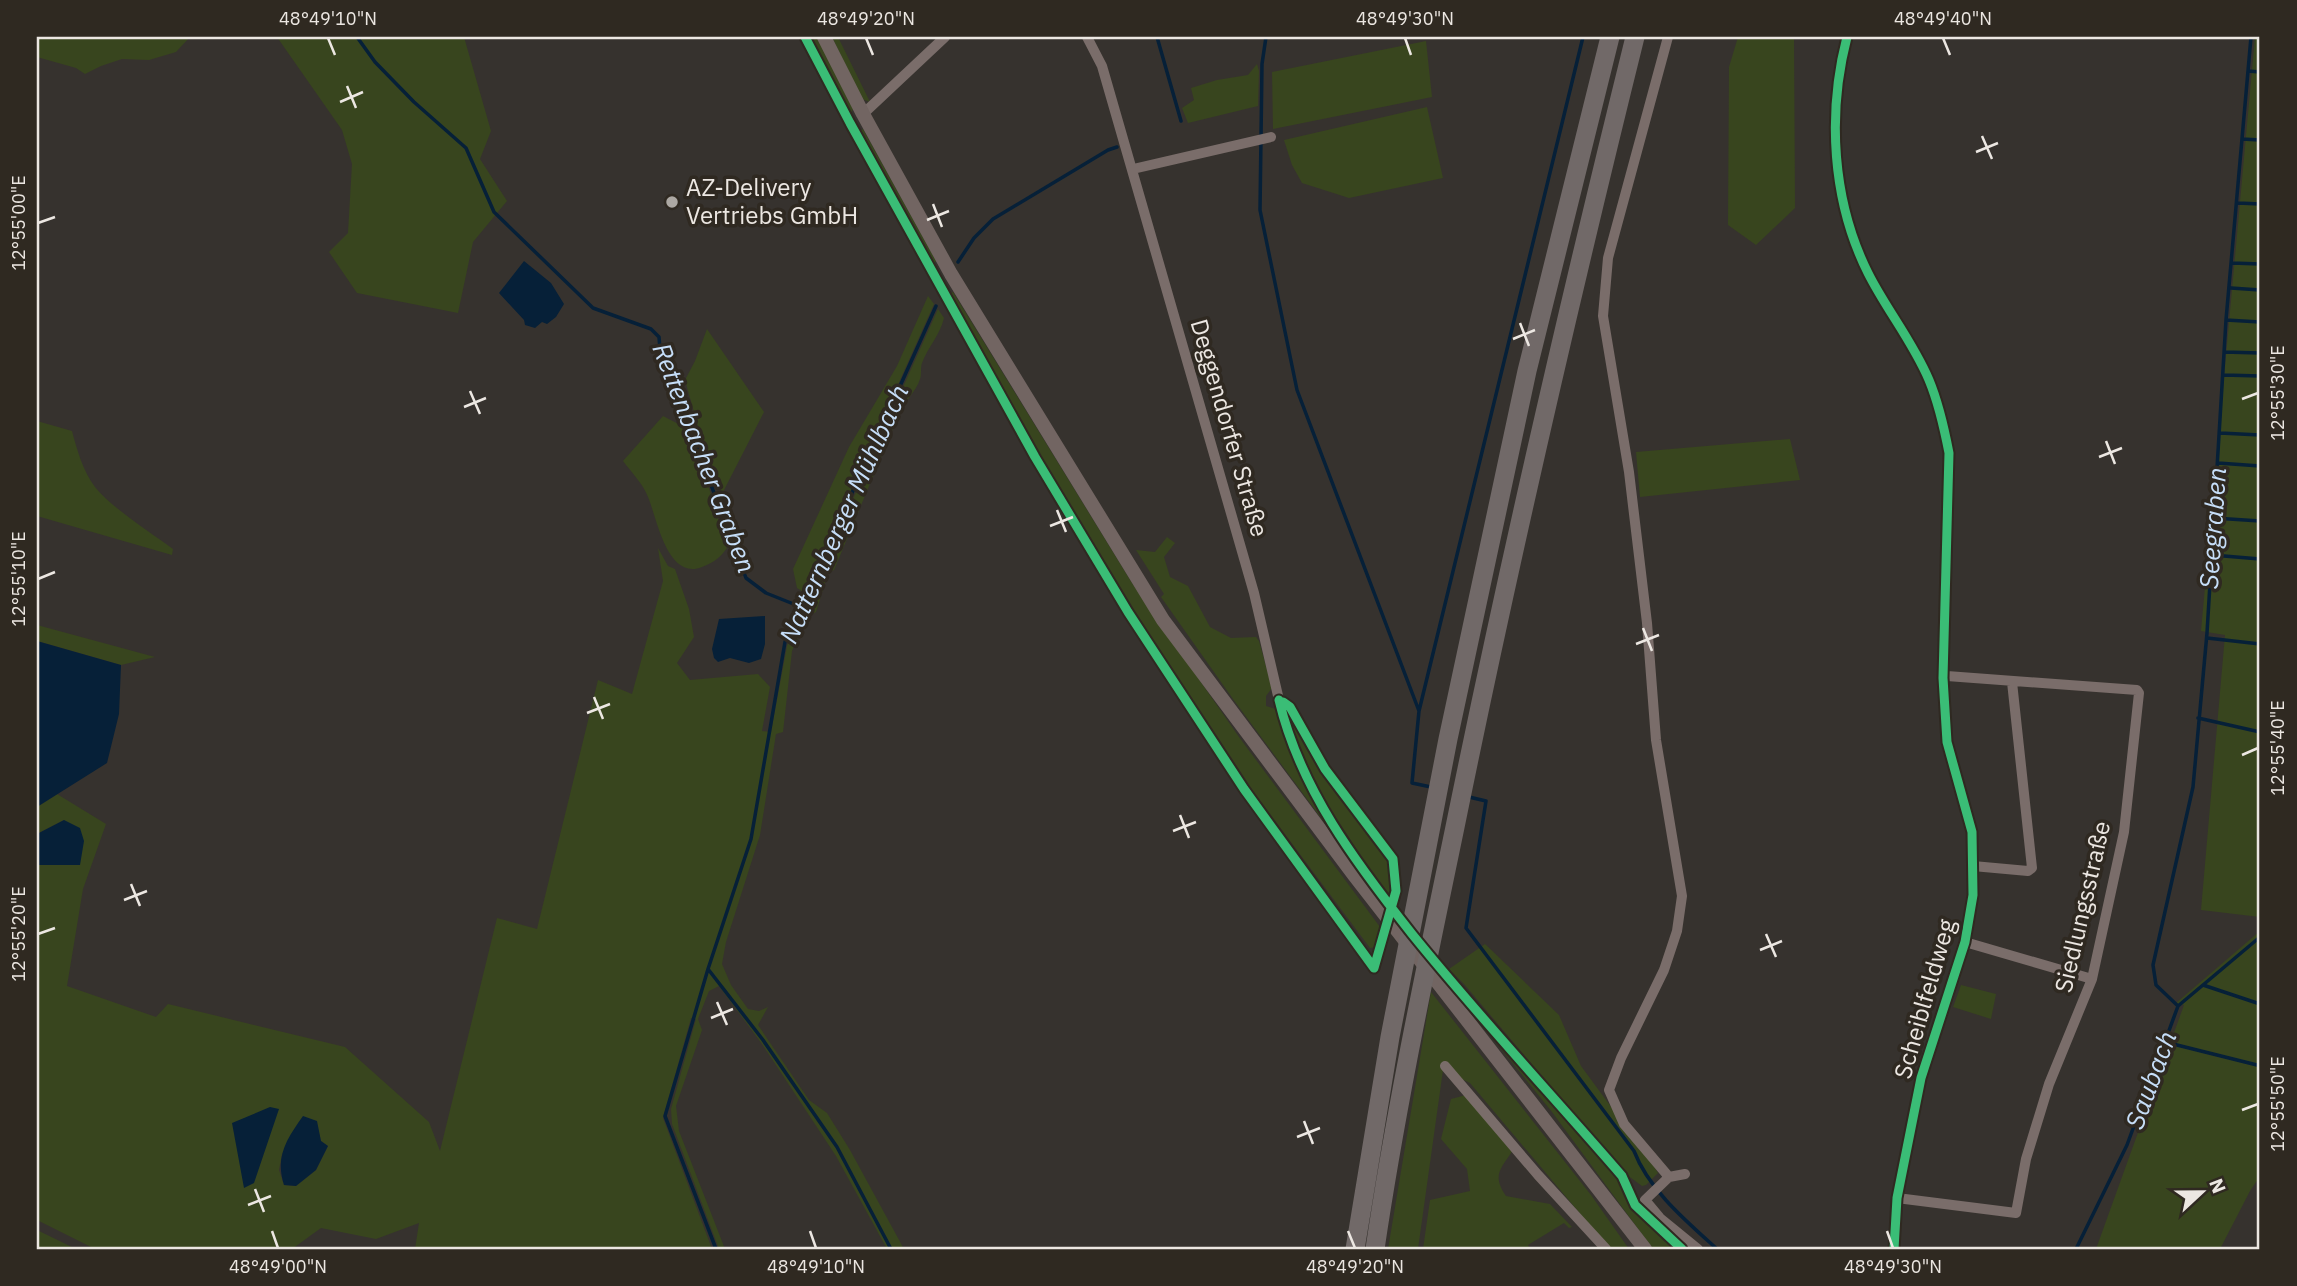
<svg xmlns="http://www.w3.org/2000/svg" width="2297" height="1286" font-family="'IBM Plex Sans',sans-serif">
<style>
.green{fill:#38451e;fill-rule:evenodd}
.water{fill:#062038}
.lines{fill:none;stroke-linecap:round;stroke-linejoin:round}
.stream{stroke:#062038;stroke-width:3.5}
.minor{stroke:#7a6d6a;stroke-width:10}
.secondary{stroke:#726562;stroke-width:14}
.motorway{stroke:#716968;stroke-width:19}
.cycleway-casing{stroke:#2f2921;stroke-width:13}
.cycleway{stroke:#3abd76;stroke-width:9}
.ticks{fill:none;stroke:#ece7e2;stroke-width:2.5}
.poi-dot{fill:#aca8a3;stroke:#2f2921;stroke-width:2.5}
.labels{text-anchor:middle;stroke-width:7;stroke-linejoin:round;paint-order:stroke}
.poi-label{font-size:24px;fill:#ece7e2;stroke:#2f2921;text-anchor:start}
.street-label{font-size:24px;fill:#ece7e2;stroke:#2f2921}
.water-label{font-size:26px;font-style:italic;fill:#c6def8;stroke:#2f2921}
.neatline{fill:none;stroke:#ece7e2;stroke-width:2.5}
.ticks-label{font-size:18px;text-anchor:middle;fill:#ece7e2}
</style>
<rect width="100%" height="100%" fill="#36322e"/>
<path class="green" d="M37 37H190L176 52 149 60 122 59 101 66 85 74 76 68 37 57Z
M277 37H464L491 131 480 159 507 201 473 242 458 313 357 293 329 252 348 233 352 164 342 130Z
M807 37H818L853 109 851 113H846Z
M832 37H838L870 102 862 99Z
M1738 37H1794L1795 208 1756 245 1728 225 1729 67Z
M2255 37H2260V917L2201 910 2225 635 2201 631Z
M1426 41 1432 97 1273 129 1272 72Z
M1257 64 1259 71 1258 106 1188 123 1182 108 1194 100 1191 88 1217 80 1248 75Z
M1427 107 1443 178 1349 198 1302 183 1292 165 1284 140Z
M863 129 936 261 932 266 857 133Z
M953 292 1132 583 1239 737 1383 931 1377 947 1370 948 1257 797 1141 621 1038 452 979 350 951 293Z
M928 296 934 304 805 593 797 588 793 569 849 447 897 366Z
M938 309 944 318C940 335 928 347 922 363 920 368 922 374 920 379 916 392 905 400 900 412L834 570 828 573 816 612 808 616 792 651 783 732 776 734 760 835 726 942 722 964 731 985 748 1009 759 1011 768 1007 758 1025 809 1100 827 1113 850 1150 904 1249H887L836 1156 762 1044 719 986 709 991 698 1019 702 1030 676 1106 679 1131 725 1249H719L672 1124 671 1109 696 1019 691 1018 663 1118 712 1249H415L419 1223 376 1239 321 1228 292 1249H95L37 1220V865H80L64 820 37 834V807L57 794 106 824 83 889 67 986 156 1017 168 1004 345 1047 429 1122 440 1151 497 918 537 929 598 680 632 694 663 581 658 548 668 566 675 569 689 609 694 637 677 663 690 680 758 674 770 687 762 731 771 732 787 646ZM319 1133 321 1141 328 1146 316 1170 296 1186 284 1185 279 1170 282 1154Z
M707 329 764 412 722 494 700 434 685 380 695 361Z
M663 416 688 429 703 468 727 548C719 559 714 562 702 567 667 581 657 518 648 497 643 484 632 473 623 461Z
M37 421 72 431C77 450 83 471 95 487 112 508 150 532 173 549L172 555 37 516Z
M1790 439 1800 480 1640 497 1636 452Z
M1167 537 1175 543 1164 557 1170 577 1188 586 1210 627 1231 638 1256 637 1259 641 1272 688 1266 696V706L1276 709C1291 760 1317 806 1347 850L1344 849 1233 699 1161 597 1164 594 1136 550 1155 552Z
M37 625 155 657 121 665 37 641Z
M1286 708H1288L1315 759 1390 859 1393 894 1390 895 1374 876 1323 798 1296 746Z
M2260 931V1176L2250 1191 2220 1249H2096L2184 1005 2176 1003Z
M1485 944 1559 1015 1581 1066 1648 1157 1658 1173 1646 1185 1642 1186 1623 1172 1464 984 1449 969Z
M1961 985 1996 994 1991 1019 1953 1007Z
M1431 992 1591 1195 1629 1249H1610L1470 1083 1443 1070 1418 1249H1388Z
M1497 1044H1500L1619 1178 1632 1206 1678 1249H1653L1552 1112Z
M1466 1095 1513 1150C1500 1170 1492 1175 1506 1196L1550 1204 1572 1227 1569 1228 1564 1223 1528 1245 1530 1249H1423L1430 1200 1470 1191 1467 1169 1441 1139 1451 1099Z
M37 1230 76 1249H37Z"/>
<path class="water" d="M524 261 551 283 564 304 556 317 547 324 542 322 535 328 525 325 524 320 499 293Z
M765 616V644L761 659 749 663 730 658 718 662 714 658 712 649 719 619Z
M37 641 121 665 119 714 107 763 37 807Z
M64 820 80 828 84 841 80 865H37V834Z
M270 1107 279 1109 254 1183 244 1188 232 1123Z
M303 1116 317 1121 321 1141 328 1146 316 1170 296 1186 284 1185C275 1157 286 1140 303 1116Z"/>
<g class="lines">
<path class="stream" d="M357 37 375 62 414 102 466 148 494 212 593 308 651 329 659 337 660 349 746 578 766 593 801 607
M1157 37 1181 121
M1266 37 1262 64 1260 210 1297 390 1419 711 1412 783 1431 787
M2248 71 2260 72
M2242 139 2260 140
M2238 203 2260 204
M958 262 974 238 993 219 1108 150 1117 147
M2232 263 2260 264
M2231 288 2260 290
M2226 320 2260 322
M2224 352 2260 353
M2224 375 2260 376
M2220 433 2260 435
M2218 463 2260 466
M2214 518 2260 521
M2212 555 2260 559
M2207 638 2260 644
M1419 711 1583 37
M2198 718 2260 732
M1469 797 1486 801 1466 928 1634 1151C1649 1190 1686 1221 1717 1249
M708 969 763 1040 837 1147 891 1249
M2203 985 2260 1004
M2178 1006 2156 985 2153 965 2193 787 2207 633 2226 320 2251 37
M2165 1042 2257 1065
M716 1249 665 1116 708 969 751 839 785 642 936 306
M2076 1249 2127 1145 2178 1006 2260 937"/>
<path class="minor" d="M1087 37 1102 66 1254 593 1279 700
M1668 37 1608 258 1603 316 1629 472 1647 623 1656 740 1682 896 1677 931 1664 970 1621 1058 1609 1090 1624 1124 1669 1177
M1847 37C1827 114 1832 201 1868 273 1886 309 1913 342 1929 380 1939 404 1944 427 1949 453L1943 678 1947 742 1972 832 1973 895 1965 942 1921 1078 1897 1198 1894 1249
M863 114 945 37
M1133 169 1271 137
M1973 866 2028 871 2032 868 2012 682
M1965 942 2092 979
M1445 1066 1538 1175 1606 1249
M1685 1174 1669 1177 1645 1200 1660 1218 1698 1249
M1897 1198 2016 1213 2026 1159 2049 1084 2092 979 2124 832 2139 693 2137 690 1947 676 1943 678"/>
<path class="secondary" d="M824 37 863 114 951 274 1163 620 1354 875 1645 1249"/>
<path class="motorway" d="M1355 1249 1390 1037 1448 739 1527 371 1610 37
M1375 1249C1396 1107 1426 967 1455 827 1509 562 1570 299 1635 37"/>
<g class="cycleway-casing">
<path id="cycleway" d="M805 37 850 123 1035 457 1128 612 1244 789 1374 968
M1847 37C1827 114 1832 201 1868 273 1886 309 1913 342 1929 380 1939 404 1944 427 1949 453L1943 678 1947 742 1972 832 1973 895 1965 942 1921 1078 1897 1198 1894 1249
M1279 700C1300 789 1356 863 1412 934 1479 1017 1552 1095 1622 1176L1635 1205 1682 1249
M1283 702 1290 707 1325 769 1393 859 1396 891 1374 968"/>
</g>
<use href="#cycleway" class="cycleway"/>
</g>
<path class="ticks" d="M328 38 335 55M866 38 873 55M1405 38 1411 55M1943 38 1950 55M347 86 356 108M340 102 363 92M1982 136 1992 159M1976 152 1998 143M933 204 942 227M927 220 949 211M38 223 55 217M1520 323 1529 346M1513 339 1535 330M470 391 480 414M2242 399 2258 393M464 407 486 398M2106 441 2115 464M2099 457 2122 448M1057 510 1066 532M1050 526 1073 517M38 579 55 572M1643 628 1652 651M1636 644 1659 635M594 697 603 719M587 713 610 704M2242 755 2258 748M1180 815 1189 838M1173 831 1196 822M131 884 140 906M124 900 147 891M38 934 55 928M1766 934 1776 957M1760 950 1782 941M717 1002 727 1025M711 1018 733 1009M2242 1110 2258 1104M1304 1121 1313 1144M1297 1137 1320 1128M255 1189 264 1212M248 1205 271 1196M272 1231 278 1248M810 1231 816 1248M1348 1231 1355 1248M1887 1231 1893 1248"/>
<circle class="poi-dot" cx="672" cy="202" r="7"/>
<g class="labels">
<g class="poi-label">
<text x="686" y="196">AZ-Delivery<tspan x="686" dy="28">Vertriebs GmbH</tspan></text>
</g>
<g class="street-label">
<text transform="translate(1229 428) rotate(74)" y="8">Deggendorfer Straße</text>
<text transform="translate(2083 907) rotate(-77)" y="8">Siedlungsstraße</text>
<text transform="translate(1925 999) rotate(-74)" y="8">Scheiblfeldweg</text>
</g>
<g class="water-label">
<text transform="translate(704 458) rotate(69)" y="9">Rettenbacher Graben</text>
<text transform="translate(844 514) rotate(-66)" y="9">Natternberger Mühlbach</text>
<text transform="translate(2213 528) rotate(-86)" y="9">Seegraben</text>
<text transform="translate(2151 1080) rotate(-70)" y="9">Saubach</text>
</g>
</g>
<rect width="2297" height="1286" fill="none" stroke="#2f2921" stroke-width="77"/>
<g transform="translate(2202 1192) rotate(68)" stroke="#2f2921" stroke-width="5" paint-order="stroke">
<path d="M0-5L12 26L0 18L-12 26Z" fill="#ece7e2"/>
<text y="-10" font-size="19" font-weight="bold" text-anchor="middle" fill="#ece7e2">N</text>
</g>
<rect x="38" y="38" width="2220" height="1210" class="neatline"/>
<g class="ticks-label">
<text x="328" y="25">48°49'10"N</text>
<text x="866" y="25">48°49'20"N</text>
<text x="1405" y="25">48°49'30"N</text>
<text x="1943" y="25">48°49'40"N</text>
<text transform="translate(19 223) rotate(-90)" y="6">12°55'00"E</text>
<text transform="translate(2278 393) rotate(-90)" y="6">12°55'30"E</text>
<text transform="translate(19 579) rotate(-90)" y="6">12°55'10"E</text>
<text transform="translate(2278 748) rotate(-90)" y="6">12°55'40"E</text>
<text transform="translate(19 934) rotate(-90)" y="6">12°55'20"E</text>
<text transform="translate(2278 1104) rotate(-90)" y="6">12°55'50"E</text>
<text x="278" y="1273">48°49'00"N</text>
<text x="816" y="1273">48°49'10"N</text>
<text x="1355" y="1273">48°49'20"N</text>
<text x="1893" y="1273">48°49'30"N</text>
</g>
</svg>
